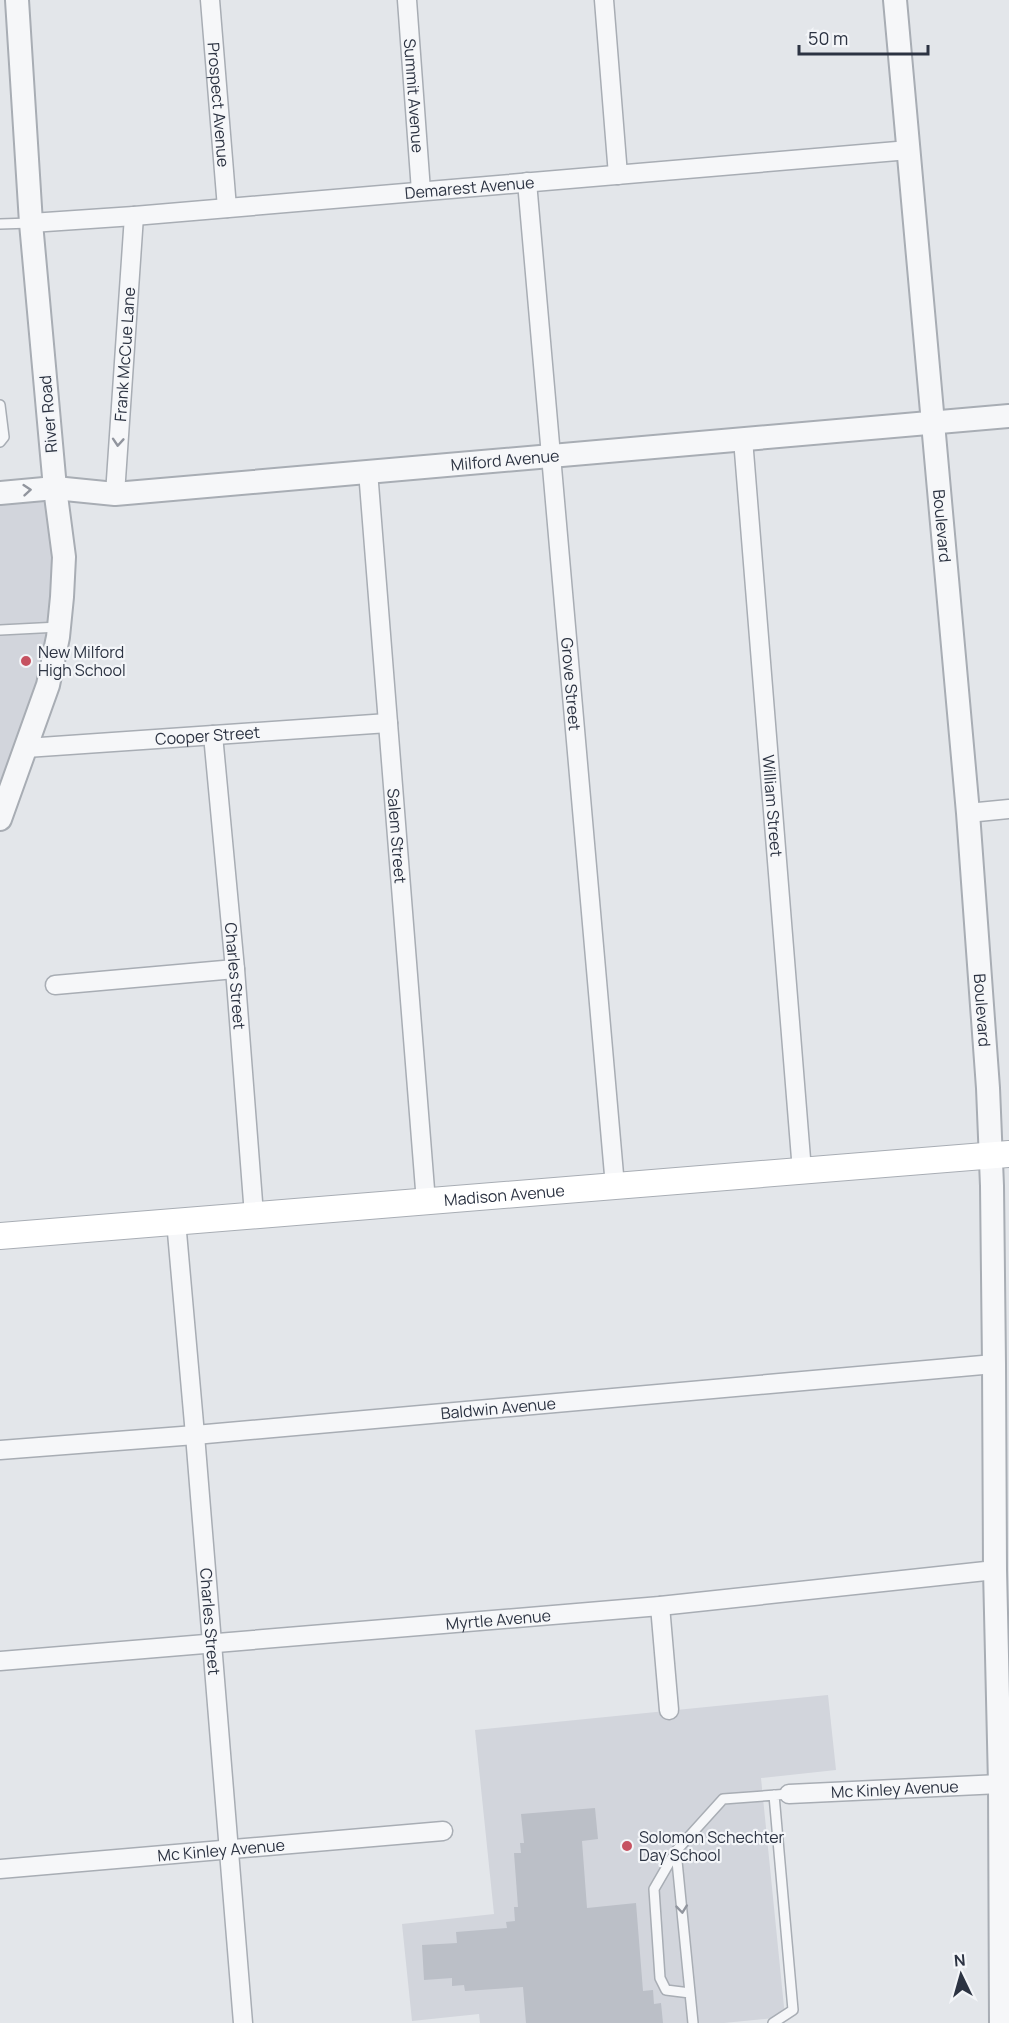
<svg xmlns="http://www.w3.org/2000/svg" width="1009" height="2023" font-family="Manrope,sans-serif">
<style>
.built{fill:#d2d5dc}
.building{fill:#bbbfc7}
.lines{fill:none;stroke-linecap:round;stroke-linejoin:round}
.service-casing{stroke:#a8adb4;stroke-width:12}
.minor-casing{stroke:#a8adb4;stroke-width:21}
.tertiary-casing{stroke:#a8adb4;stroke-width:26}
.secondary-casing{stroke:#a8adb4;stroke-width:28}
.service{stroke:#f6f7f9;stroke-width:9}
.minor{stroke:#f6f7f9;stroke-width:18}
.tertiary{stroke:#f6f7f9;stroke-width:22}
.secondary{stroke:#fff;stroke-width:26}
.oneway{stroke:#91959e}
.poi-dot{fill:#c65261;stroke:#f3f5f8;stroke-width:2}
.labels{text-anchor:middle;stroke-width:4.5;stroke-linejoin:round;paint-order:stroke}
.street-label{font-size:16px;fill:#2c3342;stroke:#f3f5f8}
.poi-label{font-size:16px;fill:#2c3342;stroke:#f3f5f8;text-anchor:start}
</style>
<rect width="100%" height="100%" fill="#e3e6ea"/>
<path class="built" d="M55 488 62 597 0 819V493Z
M828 1695 836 1770 761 1778 785 2017 724 2023H480L479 2014 412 2021 402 1924 494 1914 475 1730Z"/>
<path class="building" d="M595 1808 598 1839 582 1841 587 1908 636 1903 643 1991 653 1990 654 2004 661 2003 663 2023H526L523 1987 465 1991 464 1985 452 1986V1978L424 1980 422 1945 457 1943 456 1932 507 1928 506 1922 515 1921 514 1907H518L514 1853H521L520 1843H524L521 1814Z"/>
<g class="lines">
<g class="service-casing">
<path id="service" d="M0 224 31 223
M0 405 4 437 0 442
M0 630 59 627
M676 1851 693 2023
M690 1993 666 1990 660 1978 654 1889 676 1851 723 1799 789 1794
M773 2023 793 2010 774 1795"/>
</g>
<g class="minor-casing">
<g id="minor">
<path id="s1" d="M210 0 227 208"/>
<path id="s2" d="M407 0 421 191"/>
<path d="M604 0 618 175"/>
<path id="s3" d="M527 182 615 1186"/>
<path id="s4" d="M31 223 134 216 909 150"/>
<path id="s5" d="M743 439 802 1171"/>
<path id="s6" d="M368 471 426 1202"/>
<path id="s7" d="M115 494 134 216"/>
<path id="s8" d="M213 735 235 969 254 1215"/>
<path id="s9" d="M26 748 388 723"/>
<path d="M968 813 1009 809"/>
<path d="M55 985 235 969"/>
<path id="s10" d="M176 1221 195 1435 243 2023"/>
<path id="s11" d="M0 1450 195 1435 994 1364"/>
<path d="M660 1606 669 1710"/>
<path id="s12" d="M0 1661 660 1606 995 1570"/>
<path id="s13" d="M789 1794 1000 1784"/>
<path id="s14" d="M0 1869 443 1831"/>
</g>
</g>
<g class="tertiary-casing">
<g id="tertiary">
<path id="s15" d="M895 0 968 813 988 1088 992 1186 994 1364 995 1570 1000 1784 1001 2023"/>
<path id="s16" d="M0 493 55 488 115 494 1009 416"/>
<path d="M0 819 48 685 58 637 62 597 64 557 55 488 31 223 17 0"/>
</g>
</g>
<g class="secondary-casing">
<g id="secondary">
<path id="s17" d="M0 1236 1009 1154"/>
</g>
</g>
<use href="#service" class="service"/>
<use href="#minor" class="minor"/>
<use href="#tertiary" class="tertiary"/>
<use href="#secondary" class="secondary"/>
</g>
<defs><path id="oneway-chevron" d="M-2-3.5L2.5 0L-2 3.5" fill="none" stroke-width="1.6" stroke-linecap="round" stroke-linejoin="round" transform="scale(1.5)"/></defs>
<g class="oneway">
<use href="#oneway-chevron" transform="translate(118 442) rotate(94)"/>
<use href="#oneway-chevron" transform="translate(27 490) rotate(-5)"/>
<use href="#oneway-chevron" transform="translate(682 1909) rotate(84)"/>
</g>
<g class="poi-dot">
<circle cx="26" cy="661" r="6"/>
<circle cx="627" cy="1846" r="6"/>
</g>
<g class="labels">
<g class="street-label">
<text dy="6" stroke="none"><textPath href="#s2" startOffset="96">Summit Avenue</textPath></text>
<text dy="6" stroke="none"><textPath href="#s1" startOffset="105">Prospect Avenue</textPath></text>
<text dy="6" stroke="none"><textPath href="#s4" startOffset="440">Demarest Avenue</textPath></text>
<text dy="6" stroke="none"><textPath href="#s7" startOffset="140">Frank McCue Lane</textPath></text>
<text transform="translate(48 414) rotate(-95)" y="6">River Road</text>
<text dy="6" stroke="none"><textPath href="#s16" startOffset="507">Milford Avenue</textPath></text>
<text dy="6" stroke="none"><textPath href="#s15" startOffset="528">Boulevard</textPath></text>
<text dy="6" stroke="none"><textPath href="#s3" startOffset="504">Grove Street</textPath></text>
<text dy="6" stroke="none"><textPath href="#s9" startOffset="182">Cooper Street</textPath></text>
<text dy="6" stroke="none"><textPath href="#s5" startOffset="368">William Street</textPath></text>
<text dy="6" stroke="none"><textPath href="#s6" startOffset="366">Salem Street</textPath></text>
<text dy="6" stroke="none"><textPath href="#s8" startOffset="242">Charles Street</textPath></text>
<text dy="6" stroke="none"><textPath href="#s15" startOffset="1014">Boulevard</textPath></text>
<text dy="6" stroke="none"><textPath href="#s17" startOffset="506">Madison Avenue</textPath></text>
<text dy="6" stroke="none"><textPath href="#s11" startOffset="500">Baldwin Avenue</textPath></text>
<text dy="6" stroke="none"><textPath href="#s12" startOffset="500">Myrtle Avenue</textPath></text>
<text dy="6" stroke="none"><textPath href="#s10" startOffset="402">Charles Street</textPath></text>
<text dy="6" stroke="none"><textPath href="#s13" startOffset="106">Mc Kinley Avenue</textPath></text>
<text dy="6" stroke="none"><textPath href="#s14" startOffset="222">Mc Kinley Avenue</textPath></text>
</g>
<g class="poi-label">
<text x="38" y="658">New Milford<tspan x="38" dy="18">High School</tspan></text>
<text x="639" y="1843">Solomon Schechter<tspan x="639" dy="18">Day School</tspan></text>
</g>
</g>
<g transform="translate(961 1975) rotate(355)" stroke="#f3f5f8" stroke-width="4.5" paint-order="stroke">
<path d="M0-4.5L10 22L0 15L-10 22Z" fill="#2c3342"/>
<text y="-9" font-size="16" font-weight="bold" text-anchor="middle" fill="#2c3342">N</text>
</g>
<path d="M799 45v9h129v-9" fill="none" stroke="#2c3342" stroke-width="3"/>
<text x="808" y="45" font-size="18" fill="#2c3342" stroke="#f3f5f8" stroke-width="4.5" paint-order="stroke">50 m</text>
</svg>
